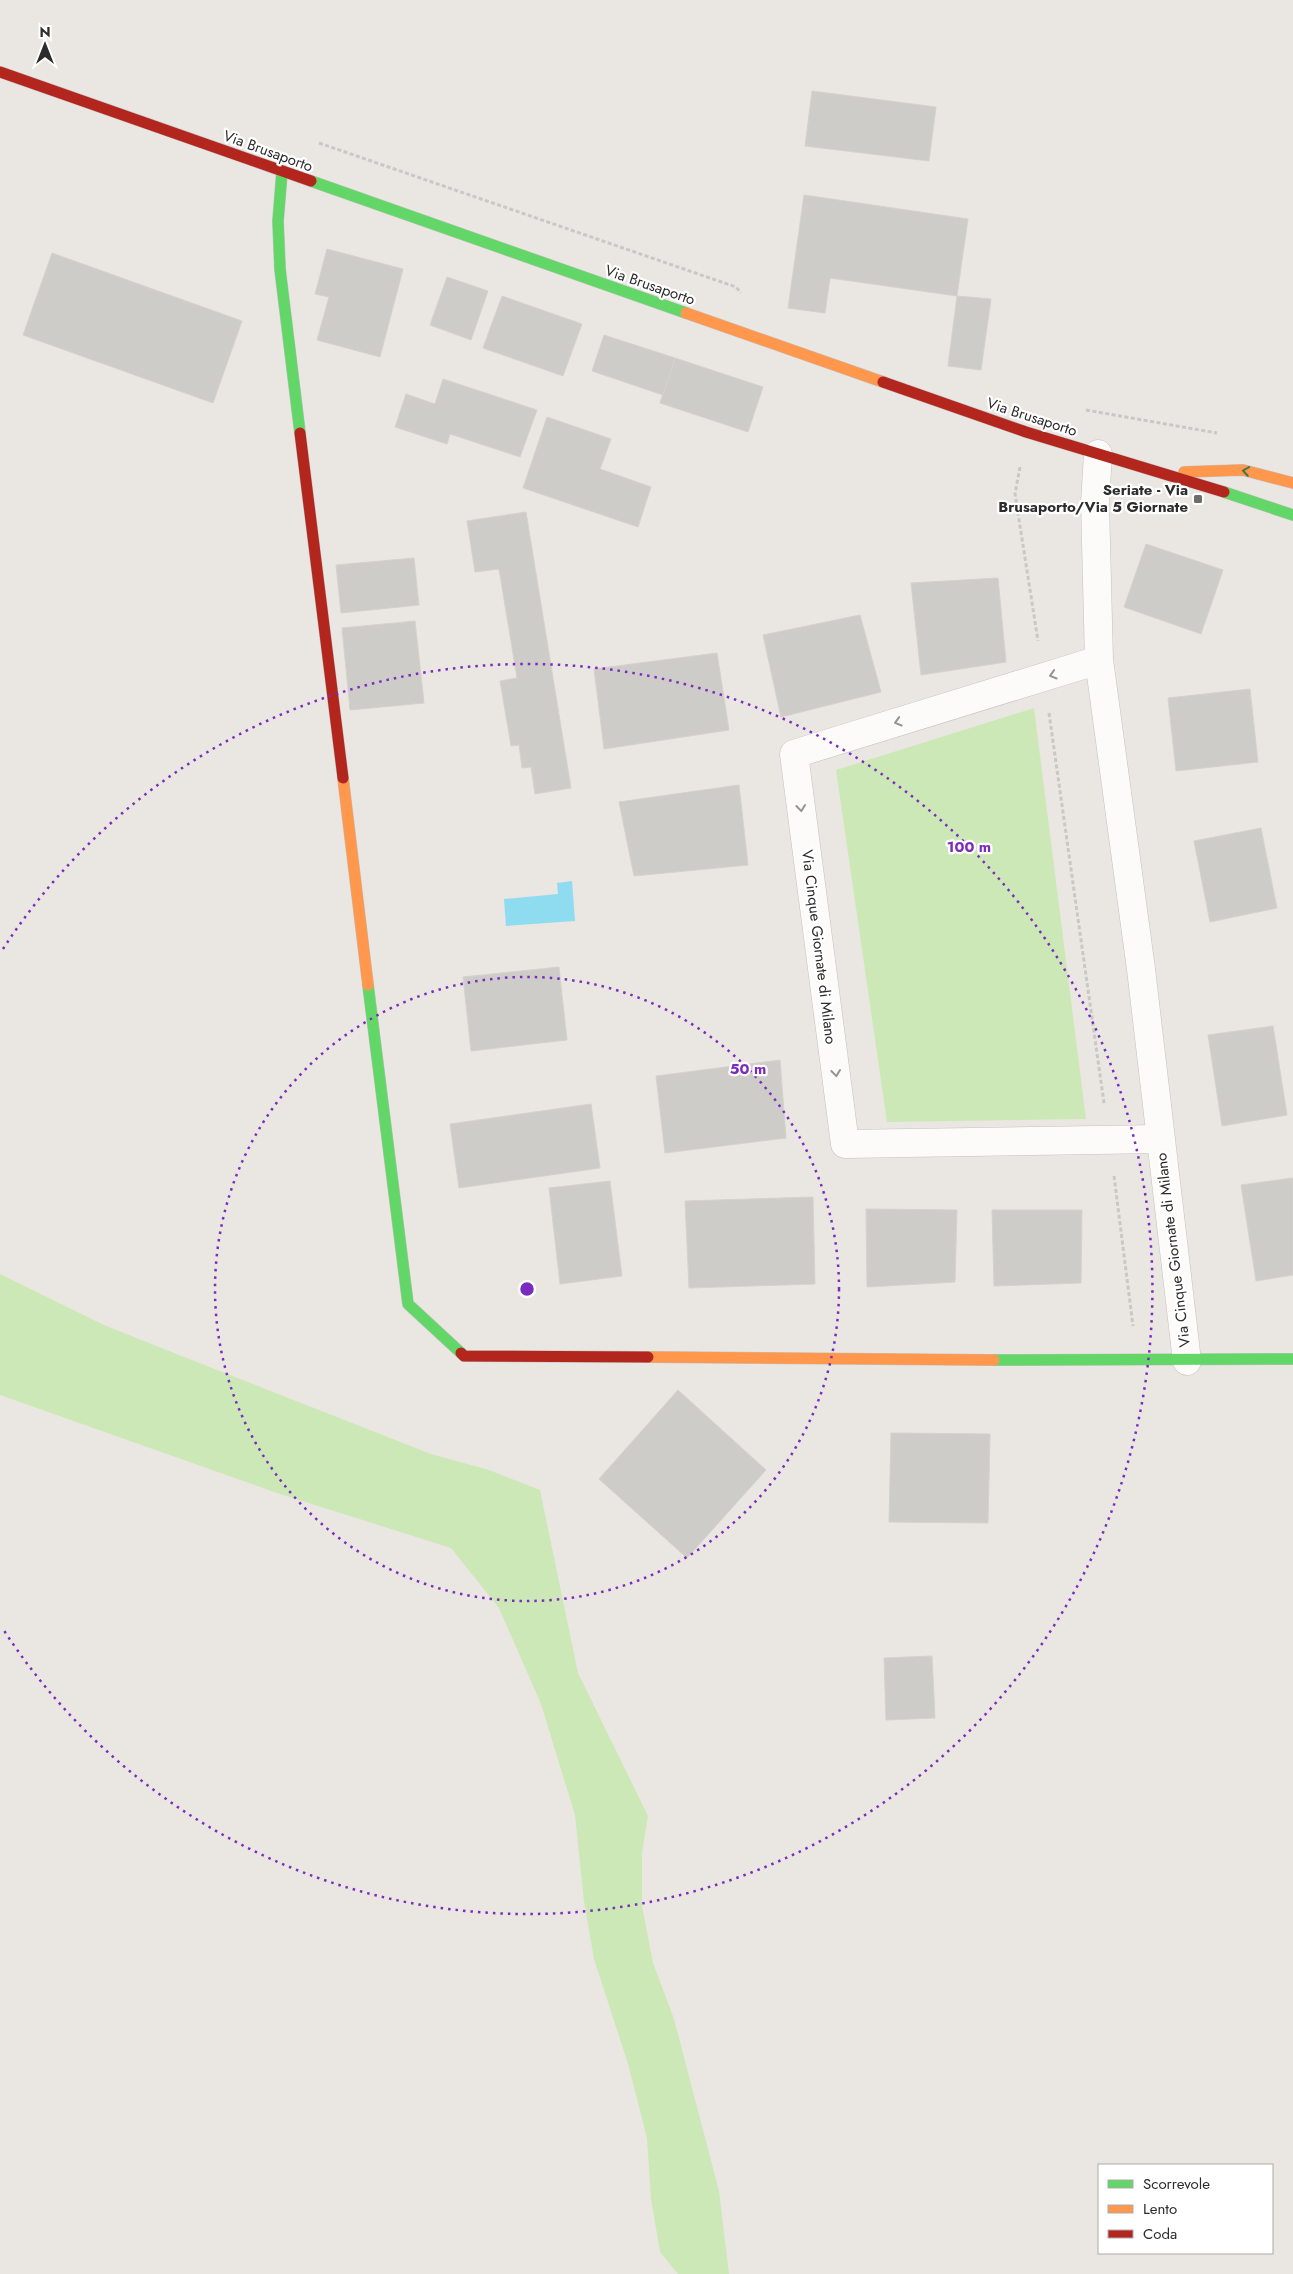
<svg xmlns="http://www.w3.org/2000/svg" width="1293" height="2274" font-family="Jost,sans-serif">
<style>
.green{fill:#cde8b7}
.water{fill:#8fdcf1}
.building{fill:#ceccc8;stroke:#d5d2cd}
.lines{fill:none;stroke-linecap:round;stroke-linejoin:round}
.street-casing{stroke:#c3c2c2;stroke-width:29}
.fast-casing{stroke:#c3c2c2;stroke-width:12}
.slow-casing{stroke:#c3c2c2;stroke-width:12}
.jam-casing{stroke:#c3c2c2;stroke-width:12}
.path{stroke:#c8c8c7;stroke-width:3;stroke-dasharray:4 2.5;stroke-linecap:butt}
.street{stroke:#fcfbfa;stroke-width:28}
.fast{stroke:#63d668;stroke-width:11}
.slow{stroke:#ff974d;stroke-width:11}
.jam{stroke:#b3261e;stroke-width:11}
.oneway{stroke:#457847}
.oneway2{stroke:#949493}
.ring{fill:none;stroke:#7b2cbf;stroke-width:2.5;stroke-dasharray:2.5 5}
.poi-dot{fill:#6e6d6b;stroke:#fff;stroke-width:2}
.labels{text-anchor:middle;stroke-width:4.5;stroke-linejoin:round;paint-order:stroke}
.street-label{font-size:15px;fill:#2c2c2c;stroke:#fff}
.poi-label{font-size:15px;font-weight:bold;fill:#2c2c2c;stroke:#fff;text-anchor:end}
.centre{fill:#7b2cbf;stroke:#fff;stroke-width:2.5}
.ring-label{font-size:15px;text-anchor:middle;font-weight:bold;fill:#7b2cbf;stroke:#fff;stroke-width:4.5;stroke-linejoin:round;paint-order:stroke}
</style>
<rect width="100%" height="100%" fill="#eae6e1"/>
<path class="green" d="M1034 708 1086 1119 887 1122 836 770Z
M0 1274 104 1325 169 1351 431 1454 489 1470 540 1490 578 1673 648 1816 642 1853V1906L653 1963 674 2019 719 2191 729 2274H678L660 2252 651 2199 647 2138 628 2064 594 1959 584 1901 575 1815 541 1704 499 1608 451 1548 277 1493 0 1395Z"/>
<path class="water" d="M572 881 575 921 506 926 504 899 558 894 557 883Z"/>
<path class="building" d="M812 91 936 107 929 161 805 146Z
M804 195 968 219 957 296 830 278 825 313 788 308Z
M327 249 403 269 380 357 317 340 329 297 315 294Z
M52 253 242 321 213 403 23 335Z
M447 277 488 291 471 340 430 325Z
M502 296 582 324 563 376 483 348Z
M957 296 991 299 981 370 948 366Z
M604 335 675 358 663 395 592 371Z
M675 358 763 387 748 432 660 403Z
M443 379 537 410 520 457 450 434 447 444 395 427 406 394 435 404Z
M547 417 611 439 600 469 651 487 638 527 523 488Z
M526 512 571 788 535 794 531 767 522 768 519 745 511 746 500 681 517 678 499 569 475 572 467 521Z
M1146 544 1223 570 1201 634 1124 607Z
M414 558 419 605 341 613 336 565Z
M998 578 1006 662 921 675 911 583Z
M860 615 881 692 781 717 763 635Z
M415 621 424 703 350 710 342 628Z
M717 653 729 730 604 749 594 669Z
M1250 689 1258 762 1176 771 1168 698Z
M739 785 748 865 634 876 619 802Z
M1261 828 1277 908 1210 922 1194 841Z
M559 967 567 1040 471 1051 463 977Z
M1273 1026 1287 1115 1222 1126 1208 1035Z
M780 1060 786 1138 665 1153 656 1076Z
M591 1104 600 1168 459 1188 450 1124Z
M1293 1178V1275L1256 1281 1241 1185Z
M610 1181 622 1276 560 1284 549 1188Z
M813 1197 815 1284 689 1288 685 1201Z
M866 1209 957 1210 955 1282 867 1287Z
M992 1210H1082L1081 1283 994 1286Z
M678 1390 766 1470 687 1558 599 1479Z
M891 1433 990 1434 988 1523 889 1522Z
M932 1656 935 1718 886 1720 884 1658Z"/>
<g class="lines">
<g class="street-casing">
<path id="street" d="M1098 454 1095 503 1099 660 1141 969 1187 1361
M1099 660 794 754 845 1144 1160 1139"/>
</g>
<g class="fast-casing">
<path id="fast" d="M282 172 278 221 280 269 300 433
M311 181 686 313
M1224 492 1293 515
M368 985 408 1304 461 1353
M994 1360 1293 1359"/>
</g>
<g class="slow-casing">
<path id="slow" d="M686 313 883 382
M1184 472 1243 470 1293 483
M343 778 368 985
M648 1357 994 1360"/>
</g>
<g class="jam-casing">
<path id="jam" d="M0 72 311 181
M883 382 1026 432 1224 492
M300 433 343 778
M461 1353 464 1356 648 1357"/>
</g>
<path class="path" d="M319 143 736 287 741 293
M1086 410 1217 433
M1020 467 1015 494 1038 641
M1049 713 1104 1103
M1114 1176 1133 1326"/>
<use href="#street" class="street"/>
<use href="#fast" class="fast"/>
<use href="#slow" class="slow"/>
<use href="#jam" class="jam"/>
</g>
<defs><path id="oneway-chevron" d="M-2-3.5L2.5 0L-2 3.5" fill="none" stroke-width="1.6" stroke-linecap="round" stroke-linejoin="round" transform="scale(1.25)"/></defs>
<use class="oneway" href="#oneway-chevron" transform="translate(1246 471) rotate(-171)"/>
<g class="oneway2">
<use href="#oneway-chevron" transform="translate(1053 675) rotate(163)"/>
<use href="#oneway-chevron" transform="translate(898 722) rotate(163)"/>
<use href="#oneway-chevron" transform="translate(801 808) rotate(83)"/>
<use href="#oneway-chevron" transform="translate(836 1073) rotate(83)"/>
</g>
<g class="ring">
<circle cx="527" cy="1289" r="312"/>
<path d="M3 949A625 625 0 1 1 3 1629"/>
</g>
<rect class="poi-dot" x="1193" y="494" width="10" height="10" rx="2.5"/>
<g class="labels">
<g class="street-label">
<text transform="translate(268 151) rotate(20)" y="5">Via Brusaporto</text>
<text transform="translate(650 285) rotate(19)" y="5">Via Brusaporto</text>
<text transform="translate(1032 417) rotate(18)" y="5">Via Brusaporto</text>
<text transform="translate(819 947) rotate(83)" y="5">Via Cinque Giornate di Milano</text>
<text transform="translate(1173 1250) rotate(-97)" y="5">Via Cinque Giornate di Milano</text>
</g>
<g class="poi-label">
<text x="1188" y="495">Seriate - Via<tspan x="1188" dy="17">Brusaporto/Via 5 Giornate</tspan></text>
</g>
</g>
<circle cx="527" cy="1289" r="8" class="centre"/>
<g class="ring-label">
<text x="969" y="852">100 m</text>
<text x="748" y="1074">50 m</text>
</g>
<rect x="1098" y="2164" width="175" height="90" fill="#ffffff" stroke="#ababab"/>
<rect x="1108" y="2180" width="25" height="8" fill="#63d668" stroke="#ababab"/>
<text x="1143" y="2189" font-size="15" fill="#2c2c2c">Scorrevole</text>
<rect x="1108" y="2205" width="25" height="8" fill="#ff974d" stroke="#ababab"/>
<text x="1143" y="2214" font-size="15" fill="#2c2c2c">Lento</text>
<rect x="1108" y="2230" width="25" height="8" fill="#b3261e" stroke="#ababab"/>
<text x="1143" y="2239" font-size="15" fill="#2c2c2c">Coda</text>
<g transform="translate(45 45)" stroke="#ffffff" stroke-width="4" paint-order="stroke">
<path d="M0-4L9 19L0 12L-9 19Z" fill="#2c2c2c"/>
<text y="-8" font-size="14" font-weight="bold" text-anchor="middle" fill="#2c2c2c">N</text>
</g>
</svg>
